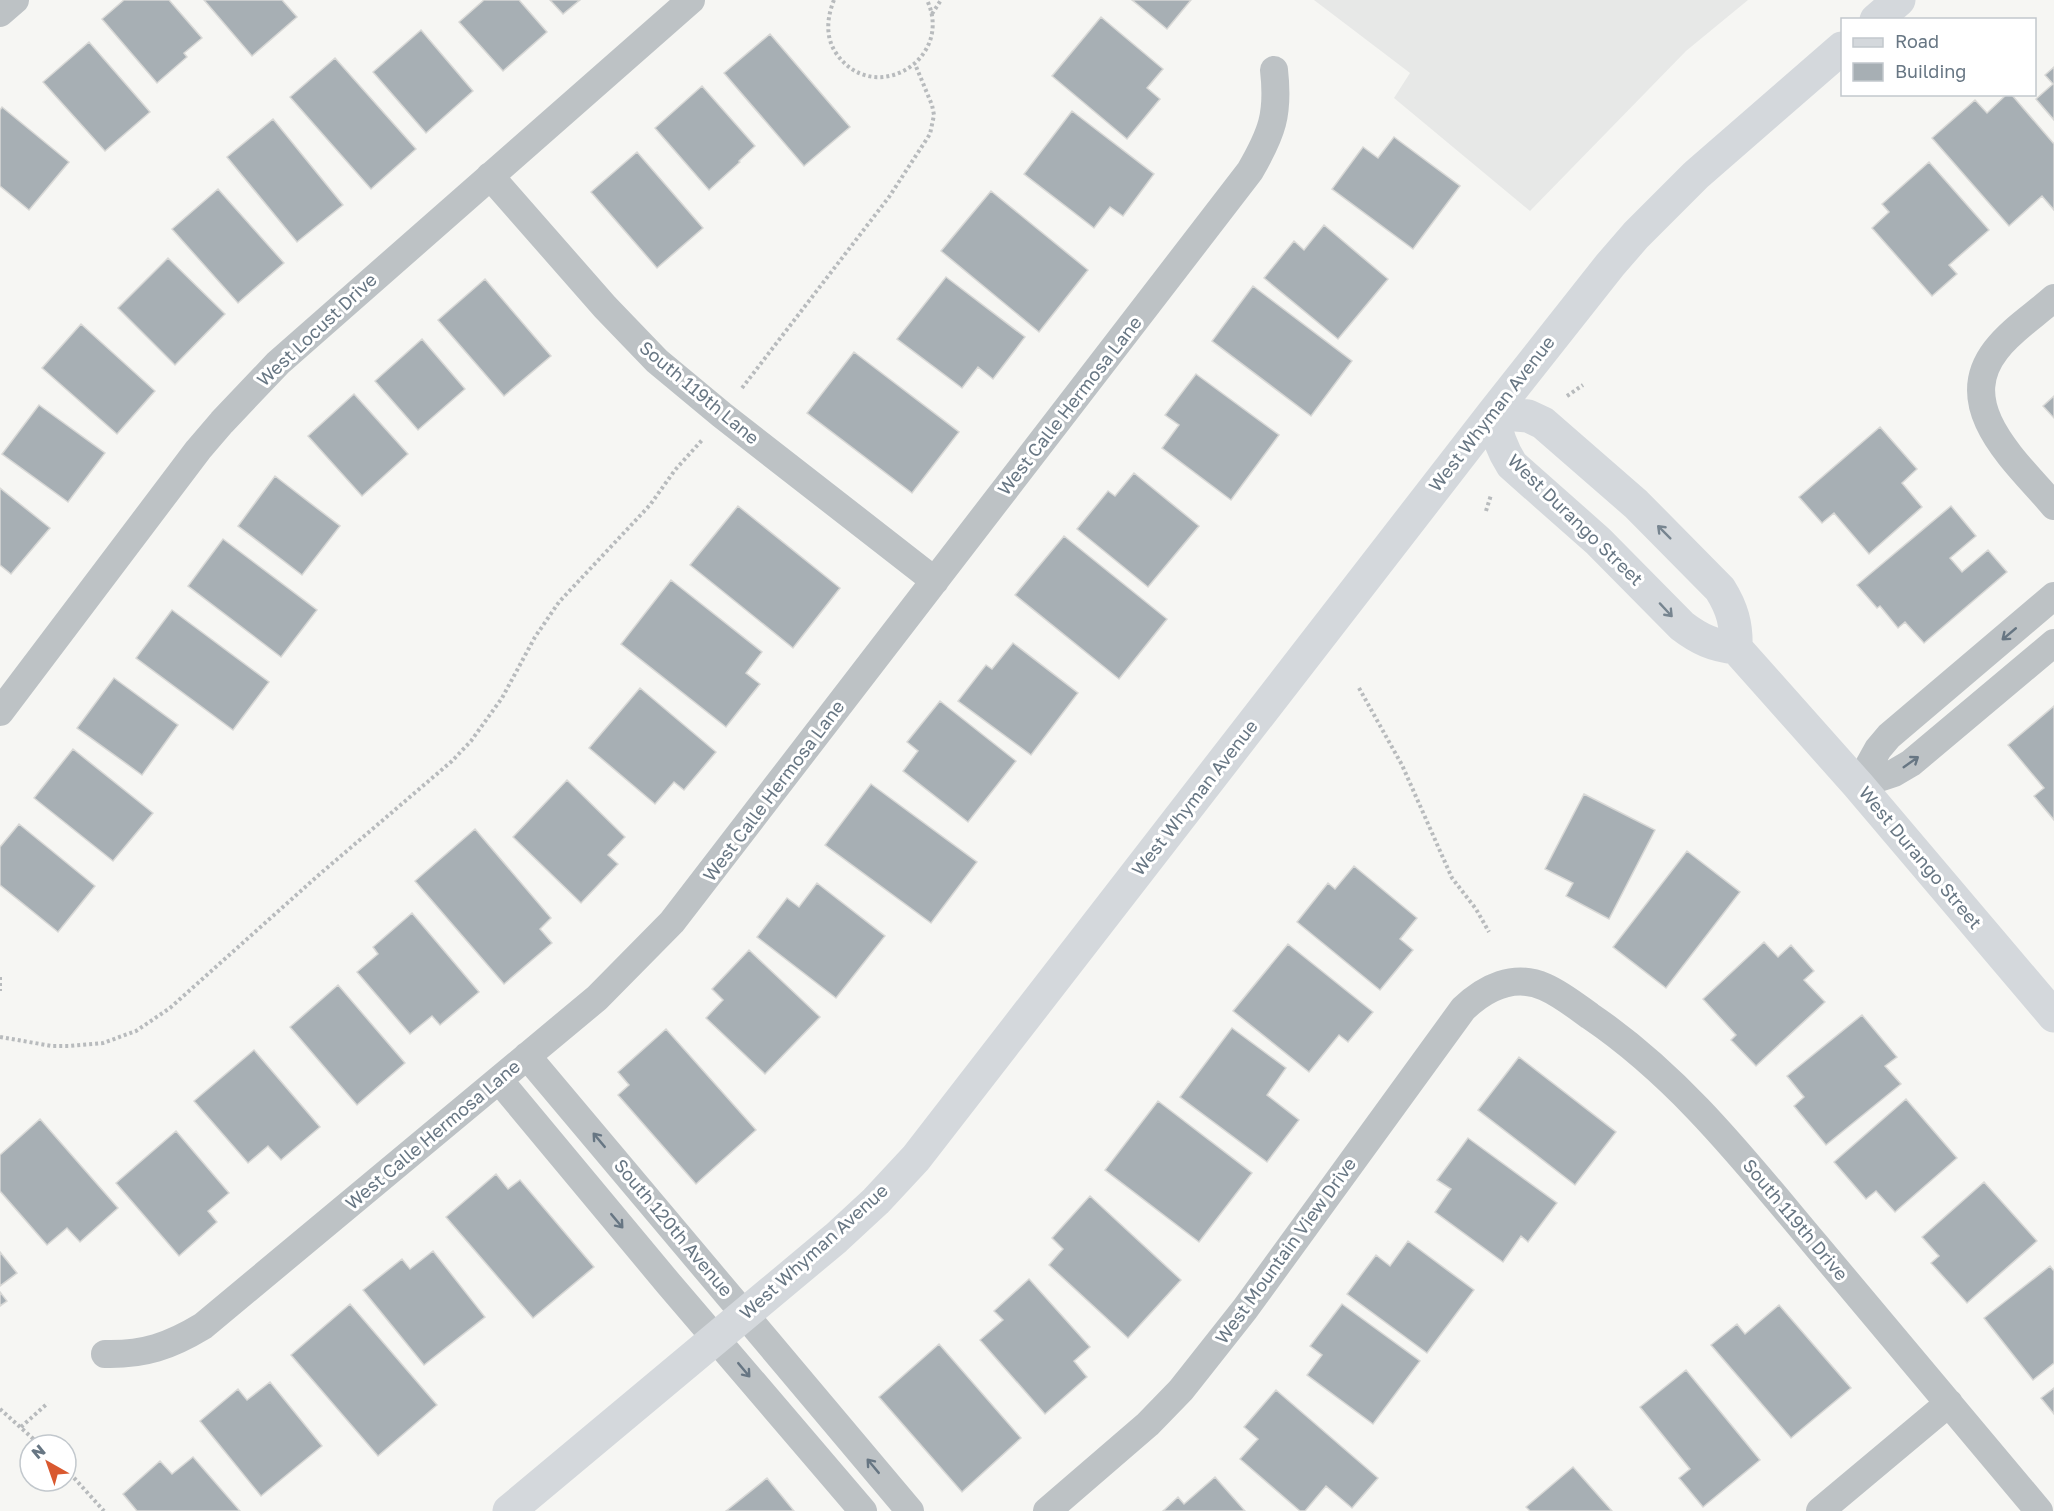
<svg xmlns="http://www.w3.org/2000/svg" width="2054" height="1511" font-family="'Golos Text',sans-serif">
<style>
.built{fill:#e7e8e7}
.building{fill:#a7afb4;stroke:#d8d8d6;stroke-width:1.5}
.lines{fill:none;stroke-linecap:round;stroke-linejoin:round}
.path{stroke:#b8bbbd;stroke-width:4;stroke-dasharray:3 3;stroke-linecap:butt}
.street{stroke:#bdc2c5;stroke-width:28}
.secondary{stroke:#d4d8dc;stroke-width:33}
.oneway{stroke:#778590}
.oneway2{stroke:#677683}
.labels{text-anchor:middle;stroke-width:6;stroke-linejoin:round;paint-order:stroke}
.street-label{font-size:18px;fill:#677683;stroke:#fff}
</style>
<rect width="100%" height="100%" fill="#f6f6f3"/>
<path class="built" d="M1314 0H1748L1686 51 1530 211 1394 98 1410 73Z"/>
<path class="building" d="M124 0H169L202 38 184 53 187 57 157 83 102 19Z
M204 0H282L297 17 252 56Z
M484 0H519L547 32 503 71 459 22Z
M550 0H580L563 14Z
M1132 0H1191L1167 29Z
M1101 17 1163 69 1147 88 1160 99 1127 139 1052 76Z
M421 30 473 91 426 133 373 72Z
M770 34 850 127 804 166 724 73Z
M89 42 150 112 105 151 43 82Z
M335 58 416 149 371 189 290 97Z
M2054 67V120L2036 99 2053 84 2045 75Z
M702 86 755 146 739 161 740 162 709 190 655 128Z
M2007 94H2011L2054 144V210L2042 196 2009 226 1932 138 1975 100 1987 113Z
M2 107 69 162 29 210 0 186V110Z
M1072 111 1154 174 1123 216 1110 207 1094 228 1024 174Z
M273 119 343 205 297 242 227 157Z
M1394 137 1460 186 1413 249 1332 189 1363 147 1378 158Z
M637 152 703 228 657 268 591 192Z
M1929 162 1989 230 1949 265 1957 274 1932 296 1872 228 1889 212 1882 204Z
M218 189 284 263 238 303 172 229Z
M991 191 1088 270 1039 332 941 251Z
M1324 225 1388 279 1338 339 1264 278 1294 241 1304 250Z
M168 258 225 314 175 365 118 308Z
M946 277 1025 337 993 379 978 367 962 388 897 339Z
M485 279 551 356 504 396 438 320Z
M1253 286 1352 361 1311 416 1212 341Z
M81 324 155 391 117 434 42 368Z
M422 339 465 389 418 430 375 381Z
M854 352 959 432 912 493 807 413Z
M1196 374 1279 435 1231 500 1162 448 1179 425 1165 415Z
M354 394 408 454 362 496 308 436Z
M2054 396V418L2043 406Z
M39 405 105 453 68 502 2 454Z
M1880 427 1917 469 1902 483 1922 507 1869 554 1834 513 1822 523 1799 497Z
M1134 473 1199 526 1148 587 1077 529 1108 491 1115 496Z
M275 476 340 526 302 575 238 526Z
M0 488 50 528 11 574 0 565Z
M738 506 840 588 793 648 690 565Z
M1951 506 1976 536 1950 558 1962 572 1988 550 2007 572 1924 643 1905 622 1898 628 1880 606 1877 608 1857 585Z
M1064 536 1167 619 1119 679 1015 595Z
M223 539 317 610 281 657 188 586Z
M671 580 762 652 746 673 760 684 726 727 621 644Z
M172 610 269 682 233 730 136 658Z
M1013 643 1078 693 1031 755 958 701 986 665 992 669Z
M114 678 178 725 142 775 77 728Z
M640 688 716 752 684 790 674 782 655 804 589 748Z
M940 701 1016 761 968 822 903 771 918 751 907 742Z
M2054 706V820L2034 796 2044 788 2008 745Z
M73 749 153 813 113 861 34 798Z
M567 780 625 837 608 855 618 864 581 903 513 837Z
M871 784 977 862 931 923 825 845Z
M1584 794 1655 830 1609 919 1566 896 1573 883 1545 869Z
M19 824 95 886 58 932 0 885V847Z
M475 829 551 918 540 929 552 943 504 984 415 881Z
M1687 851 1740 892 1666 988 1613 947Z
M1354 866 1417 918 1400 939 1413 950 1380 990 1297 922 1328 883 1335 889Z
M817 883 885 936 836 998 757 937 787 898 799 907Z
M412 913 479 992 440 1025 432 1016 410 1034 357 972 378 954 373 947Z
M1764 942 1778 957 1791 945 1814 971 1804 980 1825 1002 1756 1066 1731 1040 1736 1035 1703 999Z
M1288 944 1373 1012 1348 1042 1339 1035 1309 1072 1233 1011Z
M749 950 820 1017 765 1074 706 1018 723 1000 712 989Z
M338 985 405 1063 357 1105 290 1027Z
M1862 1015 1897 1057 1885 1066 1901 1084 1826 1145 1794 1106 1804 1097 1787 1076Z
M1232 1028 1286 1068 1267 1095 1299 1120 1267 1162 1180 1097Z
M666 1029 756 1130 696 1184 618 1095 629 1085 618 1072Z
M254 1050 320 1127 281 1160 268 1146 248 1163 194 1101Z
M1519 1057 1616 1132 1575 1185 1478 1110Z
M1906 1099 1957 1158 1895 1212 1876 1191 1866 1199 1834 1162Z
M1158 1101 1252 1173 1199 1242 1105 1170Z
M40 1119 118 1208 80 1242 67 1228 47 1245 0 1191V1155Z
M176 1131 229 1193 208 1211 217 1222 179 1256 116 1183Z
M1468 1138 1557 1203 1528 1242 1521 1236 1503 1262 1435 1212 1451 1189 1437 1180Z
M496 1174 508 1189 520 1180 594 1267 533 1318 446 1217Z
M1984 1182 2037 1241 1967 1303 1931 1263 1939 1256 1922 1237Z
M1090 1196 1181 1280 1128 1338 1049 1265 1063 1249 1052 1238Z
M1408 1241 1474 1290 1427 1353 1347 1294 1376 1255 1390 1266Z
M433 1251 485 1317 424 1365 363 1290 402 1259 410 1269Z
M0 1252 17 1273 0 1286Z
M2050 1266 2054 1271V1363L2033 1380 1984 1318Z
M1029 1279 1090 1347 1074 1361 1087 1377 1045 1414 980 1340 1003 1320 994 1311Z
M0 1292 7 1301 0 1306Z
M350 1304 437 1405 378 1456 291 1355Z
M1342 1304 1420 1361 1373 1424 1307 1375 1322 1355 1310 1346Z
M1779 1305 1851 1388 1791 1438 1711 1345 1737 1324 1745 1334Z
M939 1344 1021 1438 962 1492 879 1397Z
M1686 1370 1760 1460 1703 1507 1679 1478 1690 1469 1640 1407Z
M270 1382 322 1446 261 1496 200 1421 238 1389 247 1400Z
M2054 1388V1414L2041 1398Z
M1276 1390 1378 1478 1352 1508 1326 1486 1305 1511H1300L1240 1459 1258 1439 1244 1427Z
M193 1457 240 1511H137L123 1494 160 1461 172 1474Z
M1573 1467 1612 1511H1530L1526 1507Z
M1215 1477 1245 1511H1163L1178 1497 1184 1504Z
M767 1478 794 1511H726Z"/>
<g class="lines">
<path class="path" d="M834 0C827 17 825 37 836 53 873 108 955 60 927 0
M932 14 941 0
M742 388 889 197 930 134 934 115 932 105 915 64
M1567 396 1583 385
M1486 511 1491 495
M1359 688 1402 765 1452 878 1476 909 1489 932
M0 977V991
M0 1037 52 1046H69L103 1043 136 1031 170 1008 321 873 452 761 471 741 502 698 535 637 559 602 650 505 675 470 703 439
M0 1409 40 1445
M21 1427 48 1403
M66 1469 104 1511"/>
<path class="street" d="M0 13 15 0
M490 176 605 307 657 361 722 415 935 581
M2054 298C2035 315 2011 330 1996 350 1951 408 2019 464 2054 506
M0 712 198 450 222 422 278 363 691 0
M1858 785 1878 749 1889 736 2054 596
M1858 785 1894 773 1911 763 2054 643
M527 1056 910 1511
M499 1080 668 1283 863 1511
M105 1354C144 1355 170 1346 203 1326L597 998 672 922 1250 171C1272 133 1279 114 1274 70
M1047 1511 1148 1424 1181 1390 1245 1309 1463 1009C1485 988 1514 973 1545 987 1561 994 1576 1006 1590 1016 1680 1077 1746 1162 1815 1244 1890 1333 1964 1422 2039 1511
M1820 1511 1949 1403"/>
<path class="secondary" d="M1876 20 1899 0
M1736 648C1737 625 1732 608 1720 589L1636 504 1543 423 1528 416 1493 413C1496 433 1501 448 1512 465L1598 541 1682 626C1699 639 1714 646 1736 648L1858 785 2054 1016
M509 1511 836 1238 876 1201 916 1158 1493 413 1610 265 1636 235 1696 175 1842 48"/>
</g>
<defs><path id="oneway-shaft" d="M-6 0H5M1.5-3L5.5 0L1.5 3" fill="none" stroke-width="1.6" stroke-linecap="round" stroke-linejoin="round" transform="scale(1.5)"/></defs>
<g class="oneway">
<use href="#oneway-shaft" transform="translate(1664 532) rotate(-135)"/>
<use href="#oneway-shaft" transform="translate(1666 610) rotate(47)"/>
</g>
<g class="oneway2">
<use href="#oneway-shaft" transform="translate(2009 634) rotate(140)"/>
<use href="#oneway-shaft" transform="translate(1911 762) rotate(-35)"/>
<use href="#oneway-shaft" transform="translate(599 1140) rotate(-130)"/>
<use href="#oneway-shaft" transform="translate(617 1221) rotate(50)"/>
<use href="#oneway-shaft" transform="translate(744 1370) rotate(50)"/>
<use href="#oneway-shaft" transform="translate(873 1466) rotate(-130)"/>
</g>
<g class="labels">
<g class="street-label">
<text transform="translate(317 330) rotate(-43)" y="6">West Locust Drive</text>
<text transform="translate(699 393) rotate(40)" y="6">South 119th Lane</text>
<text transform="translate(1070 406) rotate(-52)" y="6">West Calle Hermosa Lane</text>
<text transform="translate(1492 414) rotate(-52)" y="6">West Whyman Avenue</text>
<text transform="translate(1575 520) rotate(44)" y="6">West Durango Street</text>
<text transform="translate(774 791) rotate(-53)" y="6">West Calle Hermosa Lane</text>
<text transform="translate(1195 798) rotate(-52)" y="6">West Whyman Avenue</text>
<text transform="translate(1920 858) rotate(50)" y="6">West Durango Street</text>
<text transform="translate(433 1135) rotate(-40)" y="6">West Calle Hermosa Lane</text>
<text transform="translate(1795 1220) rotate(50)" y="6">South 119th Drive</text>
<text transform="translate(673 1228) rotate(50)" y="6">South 120th Avenue</text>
<text transform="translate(1286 1251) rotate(-54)" y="6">West Mountain View Drive</text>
<text transform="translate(814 1252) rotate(-42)" y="6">West Whyman Avenue</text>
</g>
</g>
<rect x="1841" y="18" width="195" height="78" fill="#ffffff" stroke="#c2c8cd" stroke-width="1.5"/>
<rect x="1853" y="38" width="30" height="9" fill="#d4d8dc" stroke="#c2c8cd" stroke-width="1.5"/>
<text x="1895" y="48" font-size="18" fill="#677683">Road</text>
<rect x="1853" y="63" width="30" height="18" fill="#a7afb4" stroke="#c2c8cd" stroke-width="1.5"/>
<text x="1895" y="78" font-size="18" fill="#677683">Building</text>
<g transform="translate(48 1463) rotate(320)"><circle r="28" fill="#ffffff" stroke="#c2c8cd" stroke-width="1.5"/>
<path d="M0-4.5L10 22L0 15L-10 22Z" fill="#d95930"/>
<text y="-9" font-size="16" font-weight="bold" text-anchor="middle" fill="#677683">N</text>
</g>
</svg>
